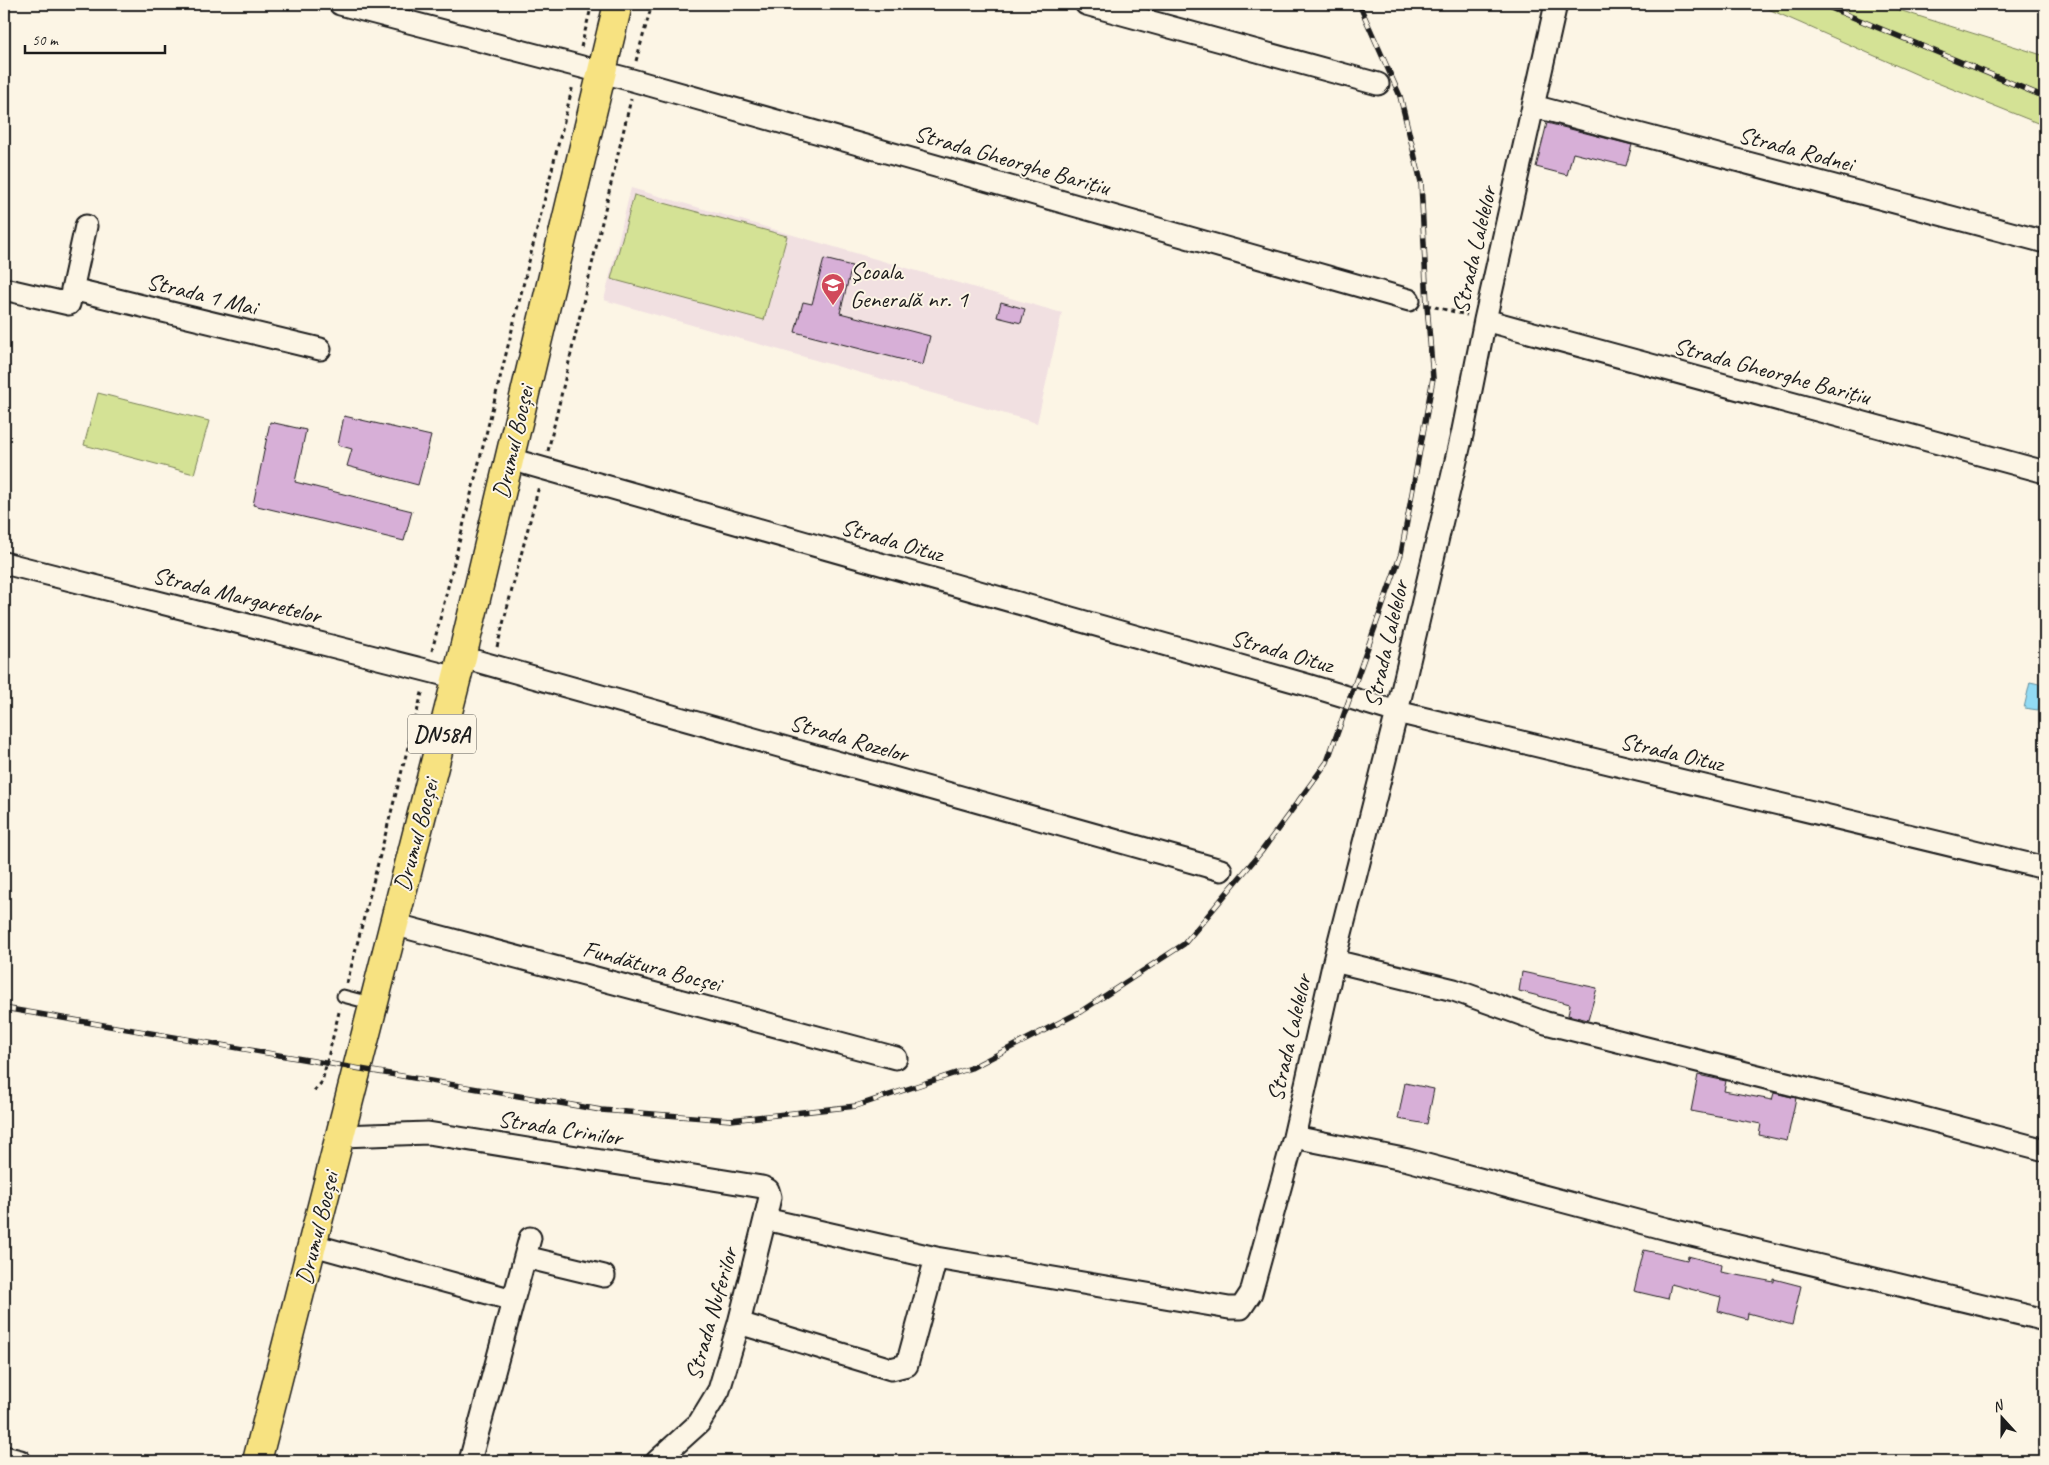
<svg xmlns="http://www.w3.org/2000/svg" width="2049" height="1465" font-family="Caveat,sans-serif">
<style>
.built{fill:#f1e0e1}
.green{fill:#d4e295;stroke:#787f58}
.water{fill:#92dbf4;stroke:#638f9e}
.building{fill:#d7afd7;stroke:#1c1c1c}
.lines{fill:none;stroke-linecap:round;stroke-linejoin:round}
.service-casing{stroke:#1c1c1c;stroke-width:15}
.minor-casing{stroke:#1c1c1c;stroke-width:25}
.primary-casing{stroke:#1c1c1c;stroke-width:31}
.path{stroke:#1c1c1c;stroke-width:3;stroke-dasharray:4 4;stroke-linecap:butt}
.service{stroke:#fcf5e5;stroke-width:11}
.minor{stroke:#fcf5e5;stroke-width:21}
.primary{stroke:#f7e281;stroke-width:28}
.rail-casing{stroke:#1c1c1c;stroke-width:5.5}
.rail{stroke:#fcf5e5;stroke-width:4;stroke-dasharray:11;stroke-linecap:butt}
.labels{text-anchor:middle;stroke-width:4;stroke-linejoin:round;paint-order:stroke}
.shield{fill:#fcf5e5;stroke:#5f5d58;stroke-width:1}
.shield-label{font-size:22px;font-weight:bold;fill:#1c1c1c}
.street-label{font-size:24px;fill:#1c1c1c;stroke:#fcf5e5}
.poi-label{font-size:24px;fill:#1c1c1c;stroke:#fcf5e5;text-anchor:start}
</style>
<rect width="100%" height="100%" fill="#fcf5e5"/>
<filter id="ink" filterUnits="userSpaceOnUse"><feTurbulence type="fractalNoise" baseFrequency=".02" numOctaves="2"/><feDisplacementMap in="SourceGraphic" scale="10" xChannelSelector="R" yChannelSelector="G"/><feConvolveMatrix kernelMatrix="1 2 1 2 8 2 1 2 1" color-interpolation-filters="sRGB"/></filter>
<g filter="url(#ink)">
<path class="built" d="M631 188 1062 313 1037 423 604 300Z"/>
<path class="green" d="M1757 4H1880L2045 56V126L1925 78Z
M634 195 787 236 764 320 611 279Z
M98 393 209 421 194 474 84 445Z"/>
<path class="water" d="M2030 682 2044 685 2038 710 2024 708Z"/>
<path class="building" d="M1547 123 1632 145 1626 166 1573 153 1567 175 1536 167Z
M824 259 852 266 840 313 930 336 923 365 795 332 803 302 812 304Z
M1001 302 1025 309 1021 323 997 317Z
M344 416 431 436 418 485 347 466 352 449 338 445Z
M270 422 306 430 295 482 412 511 404 541 253 505Z
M1522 972 1597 988 1588 1020 1568 1015 1570 1004 1519 991Z
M1698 1075 1726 1081 1724 1091 1772 1100 1774 1093 1796 1098 1787 1141 1759 1135 1761 1124 1691 1111Z
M1405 1083 1434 1089 1427 1124 1398 1119Z
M1644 1250 1687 1260 1688 1256 1722 1265 1721 1272 1774 1282V1279L1801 1286 1792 1325 1748 1313 1747 1319 1718 1311 1721 1297 1671 1284 1668 1299 1634 1291Z"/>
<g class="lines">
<g class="service-casing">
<path id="service" d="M343 996 374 1004"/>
</g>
<g class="minor-casing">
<path id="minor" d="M340 4 632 80 1409 300
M1086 4 1378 84
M1533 106 2045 242
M4 289 69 304 86 226
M72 289 320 349
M1485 320 2045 472
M510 459 1304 684 1397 712 2045 868
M4 563 457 678
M462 657 1221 870
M393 924 896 1058
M1334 961 1454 990 1546 1023 1874 1105 2045 1150
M341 1136 428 1133 762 1187 768 1190 770 1197 765 1219 739 1323 719 1390 699 1423 657 1461
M1294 1137 1408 1160 1667 1229 2045 1320
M765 1219 936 1258 1229 1308H1241L1251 1293 1294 1137 1334 961 1397 712 1443 516 1462 435 1485 320 1556 4
M313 1245 513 1300
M525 1257 604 1276
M739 1323 891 1369 907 1365 936 1258
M4 1457 20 1461
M470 1461 530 1238"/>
</g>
<g class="primary-casing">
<path id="primary" d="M257 1461 462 657 618 4"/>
</g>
<path class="path" d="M581 47 592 4
M636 61 652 4
M1427 305 1467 315
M548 451 631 99
M497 647 539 486
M432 651 573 85
M347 983 423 689
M314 1091 322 1082 340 1008"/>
<use href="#service" class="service"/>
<use href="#minor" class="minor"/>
<use href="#primary" class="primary"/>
<g class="rail-casing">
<path id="rail" d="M1821 4 2045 97
M4 1008 601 1110 731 1120 856 1106 971 1068 1080 1012 1184 944 1261 852 1327 762 1401 554 1433 378 1427 305 1421 182 1400 96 1359 4"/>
</g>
<use href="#rail" class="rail"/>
</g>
</g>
<defs>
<g id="school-pin" transform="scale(1.25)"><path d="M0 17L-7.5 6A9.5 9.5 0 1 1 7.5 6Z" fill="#d1495b" stroke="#fcf5e5"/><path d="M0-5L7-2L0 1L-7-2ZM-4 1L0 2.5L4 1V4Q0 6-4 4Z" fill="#fff"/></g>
</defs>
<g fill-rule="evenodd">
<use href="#school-pin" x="833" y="285"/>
</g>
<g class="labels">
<rect class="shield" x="408" y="714.5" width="68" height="39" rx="4"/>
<g class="shield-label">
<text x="442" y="742">DN58A</text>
</g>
<g class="street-label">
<text transform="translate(1796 149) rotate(15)" y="8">Strada Rodnei</text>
<text transform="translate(1012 160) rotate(16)" y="8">Strada Gheorghe Barițiu</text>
<text transform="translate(1474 250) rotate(-77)" y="8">Strada Lalelelor</text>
<text transform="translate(202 294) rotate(14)" y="8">Strada 1 Mai</text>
<text transform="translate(1772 371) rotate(15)" y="8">Strada Gheorghe Barițiu</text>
<text transform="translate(513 442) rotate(-77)" y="8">Drumul Bocșei</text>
<text transform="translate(892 540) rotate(16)" y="8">Strada Oituz</text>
<text transform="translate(237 595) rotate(14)" y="8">Strada Margaretelor</text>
<text transform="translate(1386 644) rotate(-77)" y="8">Strada Lalelelor</text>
<text transform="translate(1282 651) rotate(16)" y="8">Strada Oituz</text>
<text transform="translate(849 738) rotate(16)" y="8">Strada Rozelor</text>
<text transform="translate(1672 752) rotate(13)" y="8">Strada Oituz</text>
<text transform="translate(416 835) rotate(-75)" y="8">Drumul Bocșei</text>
<text transform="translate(652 966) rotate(15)" y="8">Fundătura Bocșei</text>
<text transform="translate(1289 1038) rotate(-77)" y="8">Strada Lalelelor</text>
<text transform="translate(560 1128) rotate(9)" y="8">Strada Crinilor</text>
<text transform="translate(317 1228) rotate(-76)" y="8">Drumul Bocșei</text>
<text transform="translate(711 1314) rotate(-74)" y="8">Strada Nuferilor</text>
</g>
<g class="poi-label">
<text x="850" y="279">Școala<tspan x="850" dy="28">Generală nr. 1</tspan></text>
</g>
</g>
<rect width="2049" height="1465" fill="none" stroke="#fcf5e5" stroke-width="20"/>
<rect x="10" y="10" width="2029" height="1445" fill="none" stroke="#1c1c1c" stroke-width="2" filter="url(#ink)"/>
<g transform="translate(2002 1418) rotate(339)" stroke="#fcf5e5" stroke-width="4" paint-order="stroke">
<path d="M0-4L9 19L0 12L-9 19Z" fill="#1c1c1c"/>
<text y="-8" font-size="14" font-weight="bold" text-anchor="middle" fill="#1c1c1c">N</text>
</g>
<path d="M25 45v8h140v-8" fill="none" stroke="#1c1c1c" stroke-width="2.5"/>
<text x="32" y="45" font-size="15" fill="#1c1c1c" stroke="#fcf5e5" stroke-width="4" paint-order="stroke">50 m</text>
</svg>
